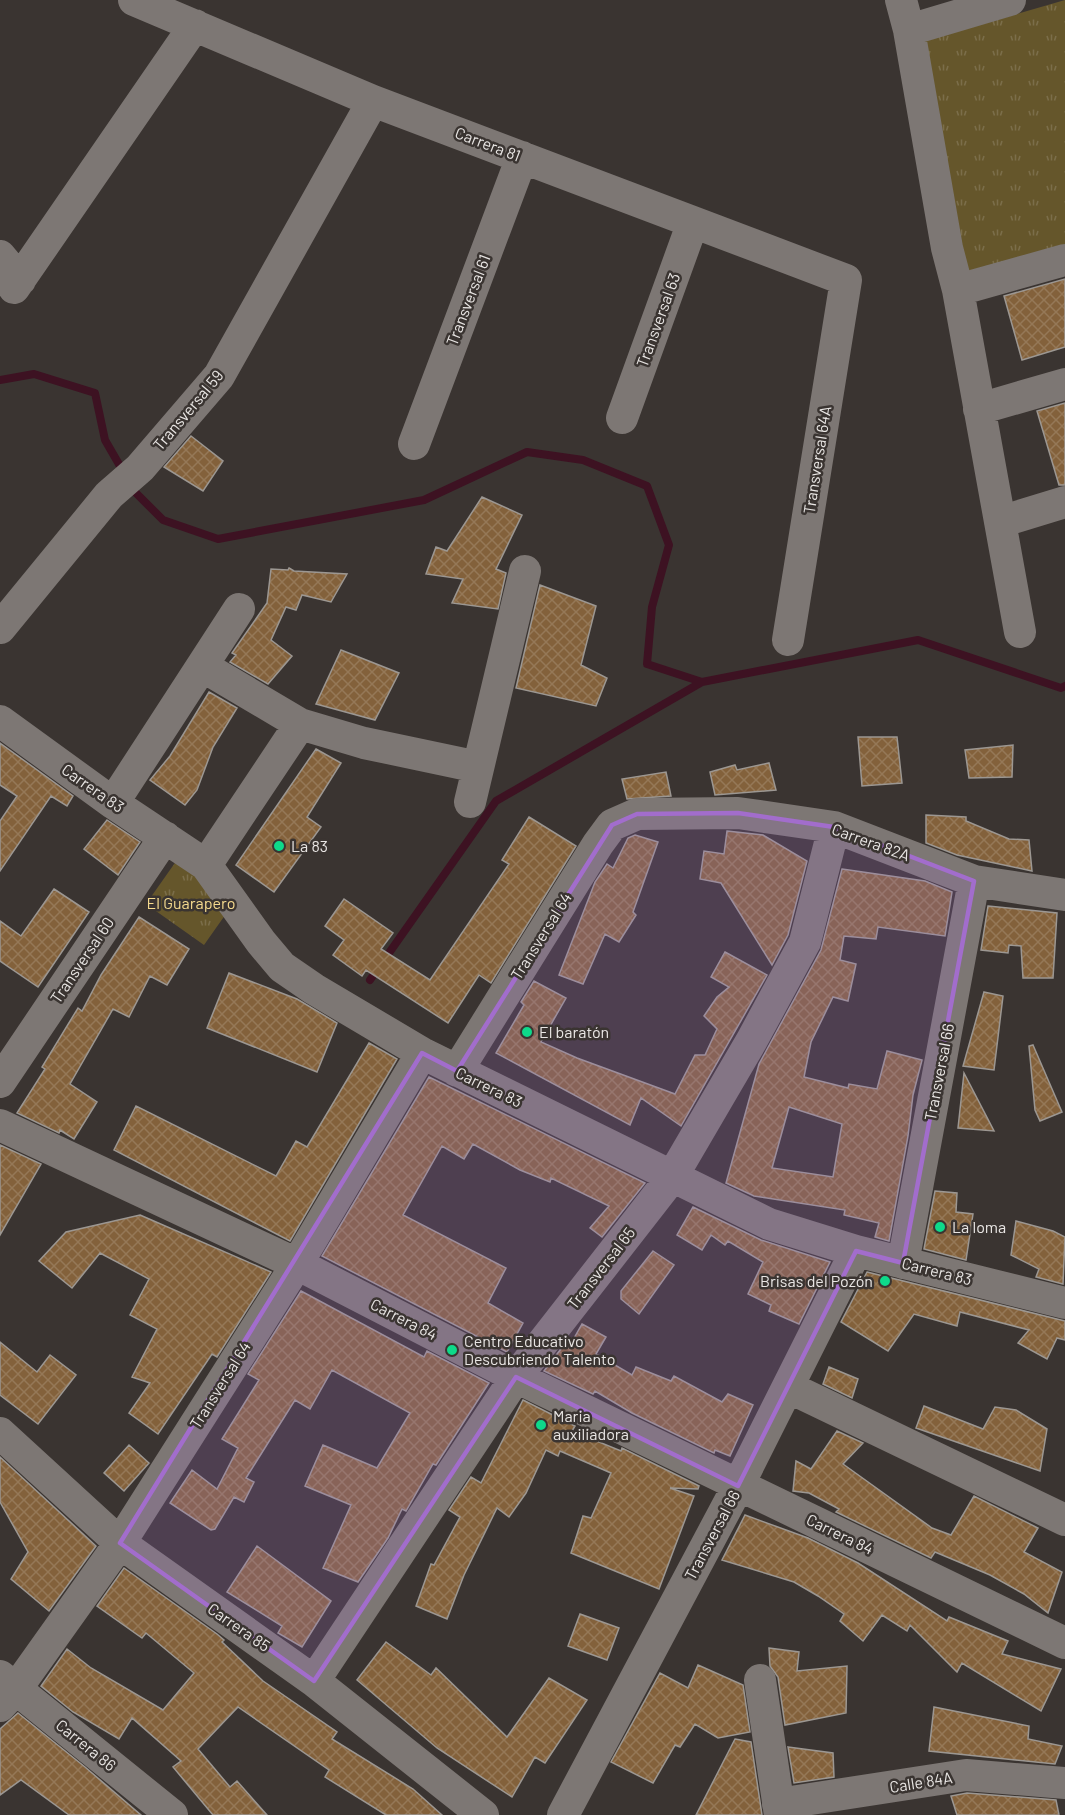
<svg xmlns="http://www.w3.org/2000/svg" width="1065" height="1815" font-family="Barlow,sans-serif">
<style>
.park{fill:url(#park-tufts)}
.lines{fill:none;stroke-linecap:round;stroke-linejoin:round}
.stream{stroke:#3d1222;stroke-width:8}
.building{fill:url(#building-cross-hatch);stroke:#9c9792;stroke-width:1.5;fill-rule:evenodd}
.street{stroke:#7d7774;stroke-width:32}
.marked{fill:#a26dcc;fill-opacity:0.2;stroke:#a26dcc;stroke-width:4.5;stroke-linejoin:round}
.poi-dot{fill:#0ed98a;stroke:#3a3431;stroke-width:2}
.labels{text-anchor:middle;stroke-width:5;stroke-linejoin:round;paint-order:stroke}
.street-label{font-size:16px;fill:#e9e6e4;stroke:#3a3431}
.poi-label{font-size:16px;fill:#e9e6e4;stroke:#3a3431;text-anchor:start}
.park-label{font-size:16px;fill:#f5da8e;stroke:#3a3431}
</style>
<defs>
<pattern id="park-tufts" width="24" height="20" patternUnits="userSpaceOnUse" patternTransform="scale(1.5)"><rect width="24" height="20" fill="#65562b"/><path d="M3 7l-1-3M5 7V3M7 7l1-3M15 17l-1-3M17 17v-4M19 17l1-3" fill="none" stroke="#7b6e4a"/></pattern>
<pattern id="building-cross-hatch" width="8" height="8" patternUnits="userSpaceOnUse" patternTransform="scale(1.5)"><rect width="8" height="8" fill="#83613b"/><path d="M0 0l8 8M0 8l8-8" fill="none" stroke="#957857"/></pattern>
</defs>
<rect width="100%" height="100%" fill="#3a3431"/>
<path class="park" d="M1065 0V245L964 277 921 42Z
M177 860 235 901 204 945 146 904Z"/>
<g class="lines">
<path class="stream" d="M0 380 34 374 95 393 105 440 135 492 163 520 218 539 424 500 527 452 583 460 647 486 669 545 652 607 647 664 702 682
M370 980 496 801 702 682 918 640 1061 688 1065 686"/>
</g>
<path class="building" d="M1065 279V347L1022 360 1004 296Z
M1065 403V485H1059L1037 411Z
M191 436 223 461 203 491 164 467Z
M482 497 522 515 496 569 506 573 498 609 452 603 463 579 426 574 436 547 447 551Z
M289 568 294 571 347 574 331 602 302 595 296 610 286 607 271 640 292 656 268 684 230 662 236 655 232 653 267 603 271 569 288 570Z
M540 585 596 606 581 665 607 678 596 706 516 688Z
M341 650 399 673 375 720 316 704Z
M209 692 237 708 213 747 197 790 185 805 150 780 170 756Z
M858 737H897L902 783 862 786Z
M0 743 73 796 67 806 51 796 0 871V821L17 796 0 785Z
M1013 745 1012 777 969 778 965 750Z
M316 749 341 763 307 817 321 827 274 892 236 865Z
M769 763 776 790 715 795 710 772 735 765 737 770Z
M666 772 671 796 627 799 622 779Z
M926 815 966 817V821L1009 839 1029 840 1032 871 957 855 926 843Z
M529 817 576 846 491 983 479 975 448 1023 366 970 362 976 333 955 344 940 325 926 344 899 393 933 381 949 430 980 509 864 502 860Z
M107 820 140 842 118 875 84 849Z
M727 831 763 835 807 861 788 935 772 965 721 883 700 879 704 851 724 854Z
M635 835 658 842 633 912 636 915 619 942 605 934 583 984 559 975 595 882 607 864 613 868 628 838Z
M842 869 925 881 952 892 945 936 878 927 876 939 844 936 840 960 856 964 848 1001 833 997 811 1042 804 1077 848 1088 849 1084 877 1089 887 1051 922 1060 913 1095 908 1136 889 1241 875 1237 879 1223 844 1215 845 1210 754 1196 726 1183 759 1064 821 950ZM789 1107 842 1124 833 1177 772 1168Z
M54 889 89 912 38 987 0 961V921L21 936Z
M988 906 1057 913 1053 978H1023L1021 946 1009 945 1008 953 981 950Z
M139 917 189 949 167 985 150 976 129 1017 113 1009 70 1084 97 1102 74 1139 60 1130 59 1133 17 1113 45 1069 42 1067 78 1008 82 1011 101 975Z
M725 952 767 975 681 1126 641 1098 630 1125 496 1053 524 1005 521 1002 534 981 566 998 541 1042 577 1058 675 1094 695 1055H705L717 1029 704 1016 717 997 729 987 711 977Z
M229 973 297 999 337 1023 317 1072 207 1028Z
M984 992 1003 996 994 1070 963 1066Z
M369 1043 397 1059 290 1241 114 1150 136 1106 276 1176 296 1141 307 1147Z
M1033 1045 1062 1112 1040 1121 1035 1110 1029 1046Z
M964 1073 994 1131 958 1128Z
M429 1077 645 1183 602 1237 590 1228 609 1206 551 1178 550 1182 520 1170 473 1144 464 1159 442 1146 403 1215 506 1268 488 1303 523 1323 507 1352 322 1256Z
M0 1145 41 1164 0 1235Z
M935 1191 957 1193 956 1212 973 1214 966 1260 924 1249Z
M693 1207 761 1240 830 1262 799 1324 769 1311 771 1305 748 1294 763 1262 728 1241 725 1245 711 1235 702 1250 677 1235Z
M140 1215 271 1272 217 1357 212 1354 158 1434 129 1413 150 1383 132 1377 157 1329 130 1315 149 1279 100 1253 72 1288 39 1261 66 1232Z
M1016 1221 1053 1231 1065 1237 1063 1284 1036 1277 1039 1269 1011 1255Z
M653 1251 674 1265 639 1314 621 1299V1291Z
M867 1272 1065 1321V1340L1057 1338 1047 1359 1018 1343 1029 1330 960 1312 957 1326 914 1314 888 1351 841 1322Z
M301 1291 424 1357 427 1351 489 1383 436 1465 433 1464 406 1511 402 1509 388 1538 358 1582 323 1568 351 1505 305 1486 323 1445 377 1468 410 1413 332 1370 310 1409 295 1400 246 1478 254 1482 244 1502 234 1497 215 1529 211 1530 170 1503 192 1470 217 1489 238 1448 222 1439 259 1380 248 1374Z
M582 1324 606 1337 596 1354 632 1375 636 1367 671 1381 674 1376 722 1402 728 1394 753 1405 730 1456 715 1450 714 1453 632 1413 595 1391 593 1394 544 1371 564 1345 569 1347Z
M0 1342 37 1372 50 1355 76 1375 38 1424 0 1395Z
M829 1367 858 1379 852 1398 823 1384Z
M523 1400 575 1426 572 1431 621 1451 622 1448 699 1486 698 1489 670 1488 694 1496 659 1589 571 1553 583 1516 591 1518 611 1473 560 1451 558 1456 546 1450 526 1493 509 1517 497 1508 464 1575 447 1619 416 1606 431 1564 434 1565 460 1517 449 1510 471 1477 481 1483Z
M924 1406 983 1429 995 1407 1016 1410 1047 1429 1040 1471 916 1428Z
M837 1431 863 1443 843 1464 932 1528 951 1535 974 1496 1038 1528 1024 1552 1062 1572 1048 1613 1024 1594 990 1575 935 1552 931 1558 836 1512 839 1509 809 1493 793 1491 796 1461 811 1469Z
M129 1445 149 1463 124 1491 104 1473Z
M0 1457 96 1546 49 1611 11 1579 28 1552 0 1502Z
M745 1515 808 1538 858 1563 947 1621 949 1617 1008 1641 1002 1654 1061 1669 1041 1711 962 1663 957 1672 910 1625 907 1631 882 1615 863 1641 840 1621 844 1614 818 1596 794 1582 722 1560Z
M257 1546 331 1601 302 1647 278 1633 282 1626 227 1592Z
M124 1568 217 1634 224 1640 222 1642 263 1681 337 1732 332 1739 413 1789 442 1815H386L325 1777 329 1770 238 1707 198 1749 230 1787 237 1781 267 1815H213L173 1767 181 1761 132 1718 119 1739 73 1712 41 1686 67 1649 91 1668 163 1710 194 1673 146 1633 142 1638 97 1606Z
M580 1614 619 1628 607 1660 568 1646Z
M386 1642 431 1675 436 1668 507 1737 549 1678 587 1700 545 1763 535 1757 512 1797 437 1748 357 1680Z
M769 1648 799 1652 797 1671 847 1666 846 1713 785 1725 778 1677 770 1666Z
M698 1665 743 1685 750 1732 718 1738 695 1724 680 1747 675 1745 653 1783 611 1762 660 1673 688 1688Z
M934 1707 1029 1726 1028 1739 1062 1746 1055 1764 929 1751Z
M18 1713 85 1767 141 1815H69L21 1780 0 1795V1729Z
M735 1739 751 1742 762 1815H696Z
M788 1747 833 1753 834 1777 794 1783Z
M967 1793 1056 1800 1059 1815H957L951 1796Z"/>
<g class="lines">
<path class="street" d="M134 0 373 101 846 280 788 640
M901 0 909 30 947 248 958 290 1020 632
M909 30 1010 0
M0 256 20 280
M14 288 195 25
M958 290 1065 260
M979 409 1065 384
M622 418 693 222
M414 444 522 157
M1000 522 1065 502
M0 628 109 495 140 468 219 376 373 101
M202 666 300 724 364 743 478 767
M0 721 113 803 206 865 261 942 282 967 314 989 422 1053 769 1224 856 1251 1065 1303
M470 802 525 571
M113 803 239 609
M206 865 300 724
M457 1071 598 844 612 825 637 814 738 813 834 827 974 881 1065 895
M0 1082 165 837
M0 1125 297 1264 516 1377 1065 1643
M903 1263 974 881
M788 1387 1065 1520
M0 1433 120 1543 314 1681 483 1815
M0 1676 172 1815
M760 1680 780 1815
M314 1681 516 1377 672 1177 752 1040 805 942 834 827
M0 1706 16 1689 120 1543 297 1264 422 1053
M778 1804 966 1775 1065 1783
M563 1815 738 1486 856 1251"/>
</g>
<path class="marked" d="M738 813 834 827 974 881 903 1263 856 1251 738 1486 516 1377 314 1681 120 1543 422 1053 457 1071 612 825 637 814Z"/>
<g class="poi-dot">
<circle cx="279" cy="846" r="6"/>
<circle cx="527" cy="1032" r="6"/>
<circle cx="940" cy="1227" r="6"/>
<circle cx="885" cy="1281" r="6"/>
<circle cx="452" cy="1350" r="6"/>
<circle cx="541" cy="1425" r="6"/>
</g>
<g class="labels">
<g class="street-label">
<text transform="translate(488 144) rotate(21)" y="6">Carrera 81</text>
<text transform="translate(468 300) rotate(-69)" y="6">Transversal 61</text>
<text transform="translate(658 320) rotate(-70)" y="6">Transversal 63</text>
<text transform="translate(188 410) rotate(-50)" y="6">Transversal 59</text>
<text transform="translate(817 460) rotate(-81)" y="6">Transversal 64A</text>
<text transform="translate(93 788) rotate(35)" y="6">Carrera 83</text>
<text transform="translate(871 842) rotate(20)" y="6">Carrera 82A</text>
<text transform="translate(541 936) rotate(-58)" y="6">Transversal 64</text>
<text transform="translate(82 960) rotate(-56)" y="6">Transversal 60</text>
<text transform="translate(939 1072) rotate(-79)" y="6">Transversal 66</text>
<text transform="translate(489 1087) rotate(26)" y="6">Carrera 83</text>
<text transform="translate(601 1268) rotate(-52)" y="6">Transversal 65</text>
<text transform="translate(937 1271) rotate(14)" y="6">Carrera 83</text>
<text transform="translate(404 1319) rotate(27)" y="6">Carrera 84</text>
<text transform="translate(220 1385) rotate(-58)" y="6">Transversal 64</text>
<text transform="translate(840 1534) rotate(26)" y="6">Carrera 84</text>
<text transform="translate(712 1535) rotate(-62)" y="6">Transversal 66</text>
<text transform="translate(239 1627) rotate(35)" y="6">Carrera 85</text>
<text transform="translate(86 1745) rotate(39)" y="6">Carrera 86</text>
<text transform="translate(921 1782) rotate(-9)" y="6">Calle 84A</text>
</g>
<g class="poi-label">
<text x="291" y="852">La 83</text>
<text x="539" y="1038">El baratón</text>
<text x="952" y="1233">La loma</text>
<text x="873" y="1287" text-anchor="end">Brisas del Pozón</text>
<text x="464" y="1347">Centro Educativo<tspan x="464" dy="18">Descubriendo Talento</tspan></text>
<text x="553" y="1422">Maria<tspan x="553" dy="18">auxiliadora</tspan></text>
</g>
<g class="park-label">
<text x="191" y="909">El Guarapero</text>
</g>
</g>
</svg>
